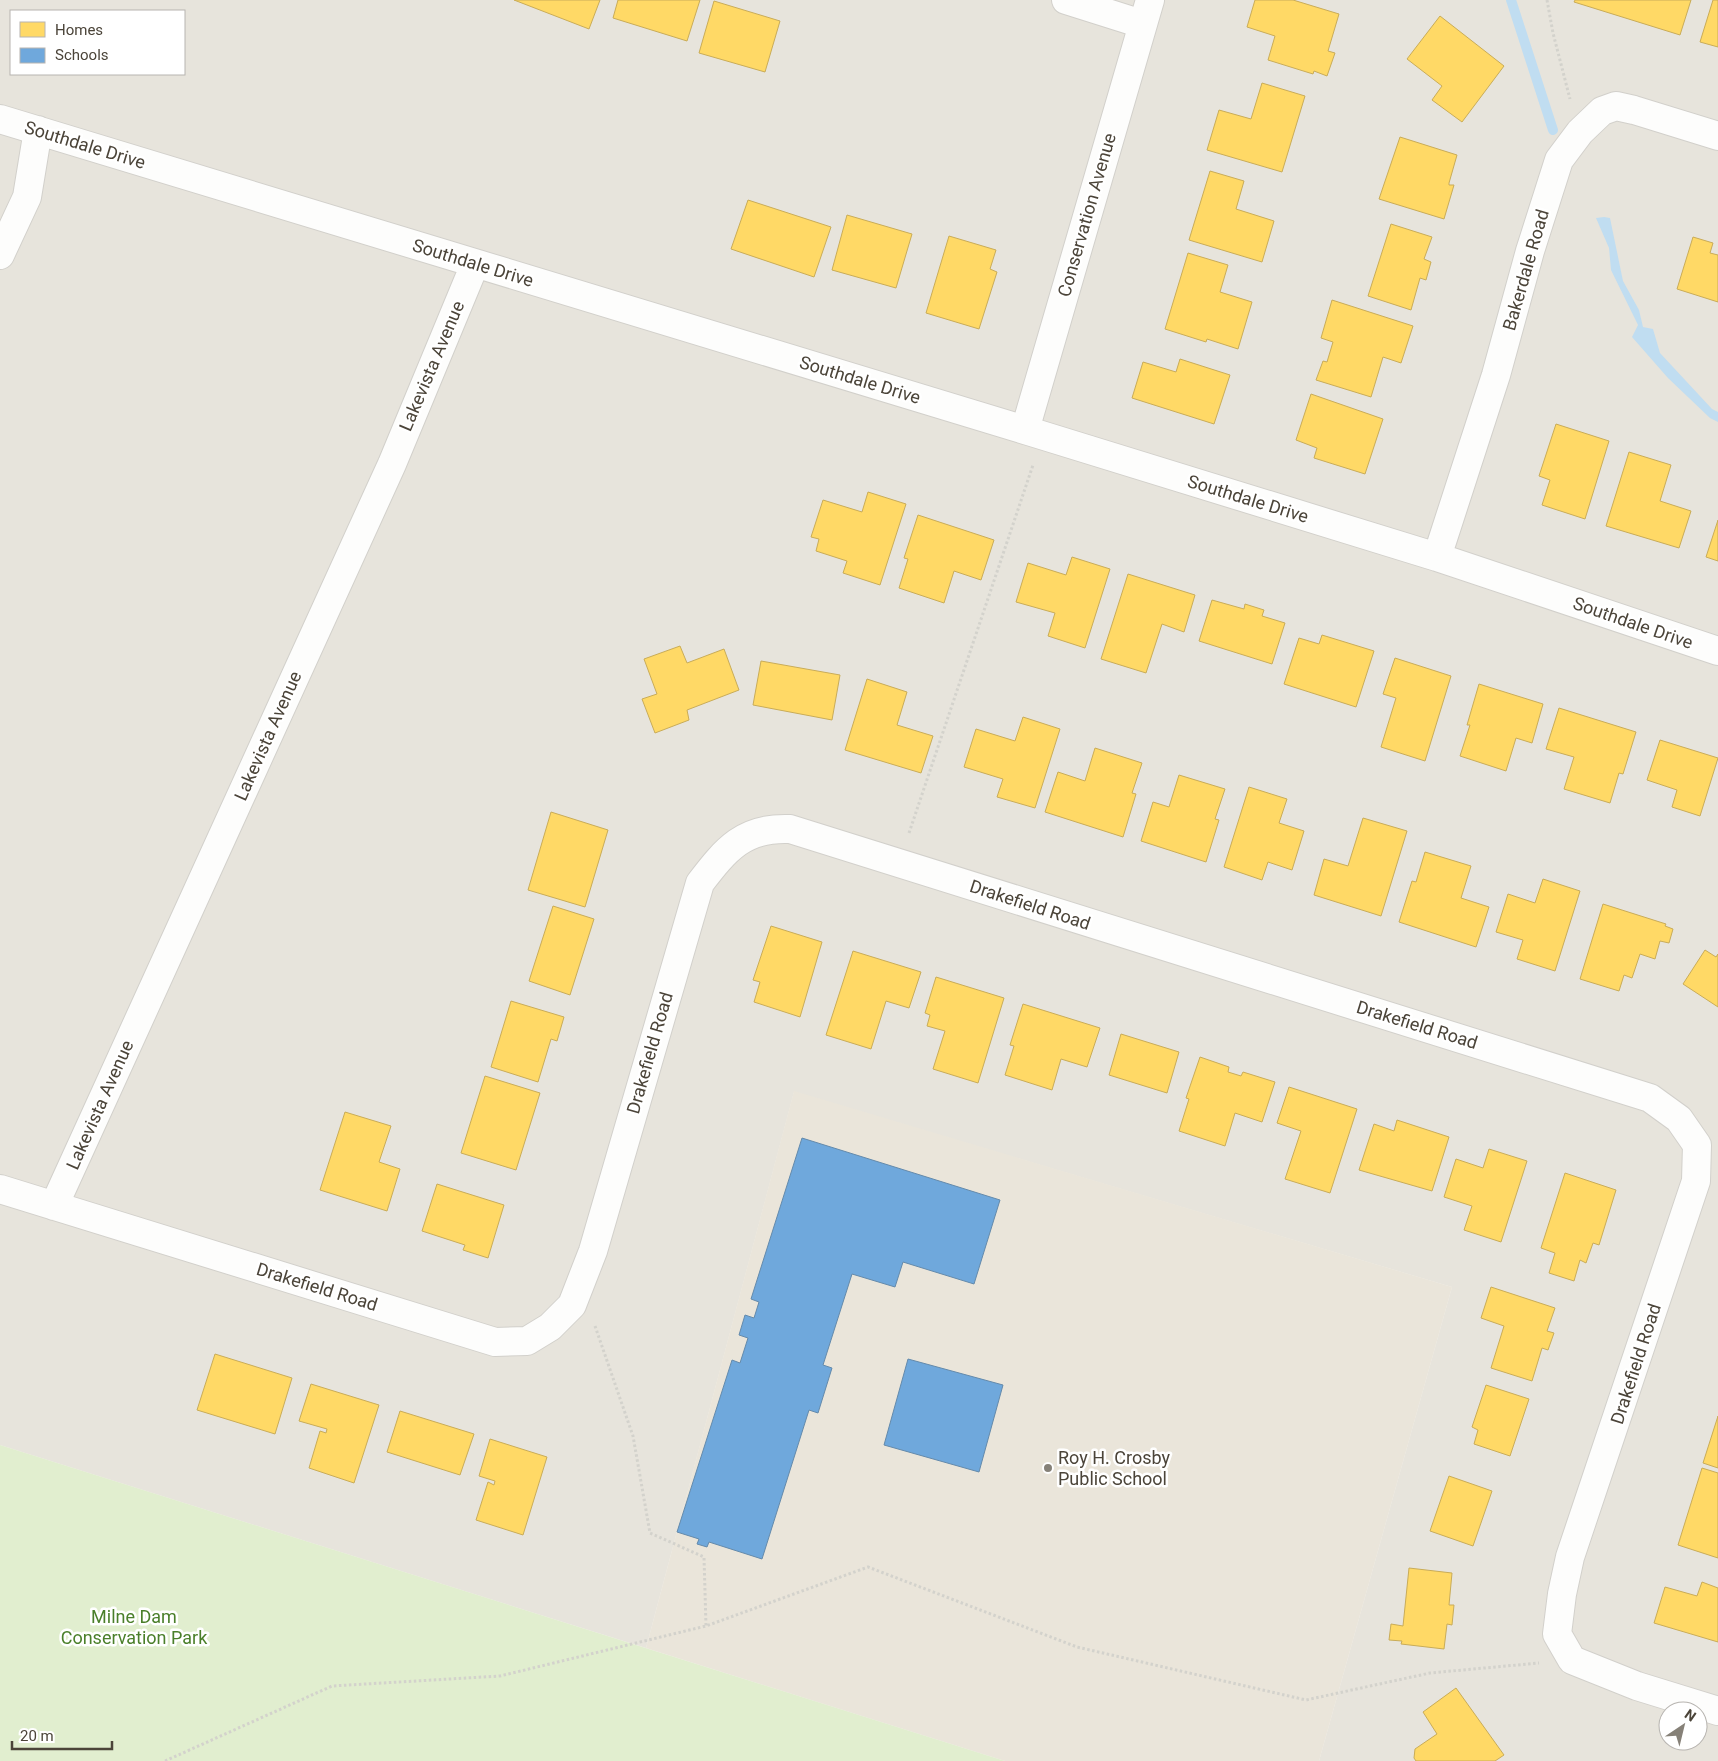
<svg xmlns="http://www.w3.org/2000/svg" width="1718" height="1761" font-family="Roboto,sans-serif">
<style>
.residential{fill:#e7e4dc;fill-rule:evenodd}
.education{fill:#eae5da}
.green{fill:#e1eecf}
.water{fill:#c0ddf1}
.homes{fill:#ffd966;stroke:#c9ac58}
.schools{fill:#6fa8dc;stroke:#648aab}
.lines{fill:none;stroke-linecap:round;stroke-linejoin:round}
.stream{stroke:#c0ddf1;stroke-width:10}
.street-casing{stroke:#d2d0cb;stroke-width:30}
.path{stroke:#d3d2cc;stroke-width:3;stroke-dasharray:2.5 2.5;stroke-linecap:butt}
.street{stroke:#fdfdfc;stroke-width:28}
.poi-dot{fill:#868178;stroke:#fff;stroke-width:2}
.labels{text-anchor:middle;stroke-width:5;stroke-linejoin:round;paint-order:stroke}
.street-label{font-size:18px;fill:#4b4439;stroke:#fff}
.poi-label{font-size:18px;fill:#4b4439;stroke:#fff;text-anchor:start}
.park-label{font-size:18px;fill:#4a7f2a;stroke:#fff}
</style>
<rect width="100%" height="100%" fill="#f4f2ee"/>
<path class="residential" d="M0 0H1718V1761H1319L1452 1287 794 1092 646 1648 0 1445ZM11 11H184V74H11ZM1668 1711H1698V1741H1668Z"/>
<path class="education" d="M794 1091 1452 1287 1319 1761H1005L646 1648Z"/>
<path class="green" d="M0 1445 1005 1761H0Z"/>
<path class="water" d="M1604 217 1610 218 1623 281 1639 310 1643 327 1653 329 1660 353 1712 409 1718 412V422L1710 418 1668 378 1632 337 1638 325 1611 270 1609 248 1596 218Z"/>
<path class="homes" d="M514 0H600L589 29Z
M618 0H700L687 41 613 18Z
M1255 0H1293L1339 14 1328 51 1335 53 1327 76 1314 71 1313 74 1268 60 1275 36 1247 27Z
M1575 0H1691L1680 35 1574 2Z
M1713 0H1718V47L1700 42Z
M714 1 780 21 765 72 699 53Z
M1440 16 1504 66 1462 122 1432 100 1442 86 1407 59Z
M1262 83 1305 96 1282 172 1207 150 1219 110 1251 119Z
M1400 137 1457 155 1449 183V185H1454L1444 219 1379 199Z
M1210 171 1244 181 1236 209 1274 221 1262 262 1189 240Z
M748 200 831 227 814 277 731 249Z
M847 215 912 234 896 288 832 270Z
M1391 224 1432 237 1424 259 1431 262 1426 280 1420 278 1411 310 1368 296Z
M949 236 996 250 990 269 997 272 979 329 926 313Z
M1693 237 1713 243 1710 253 1718 255V302L1677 289Z
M1188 253 1228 265 1220 292 1252 302 1238 349 1207 339 1206 342 1165 329Z
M1332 300 1413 326 1401 363 1383 357 1371 397 1316 380 1323 361 1327 362 1333 342 1321 338Z
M1180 359 1230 375 1214 424 1132 398 1143 362 1176 372Z
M1311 394 1383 419 1365 474 1314 458 1317 448 1296 440Z
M1556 424 1609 441 1585 519 1542 505 1550 480 1539 476Z
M1629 452 1671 465 1660 501 1691 511 1679 548 1606 526Z
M868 492 906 504 880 585 843 573 847 561 816 551 819 539 811 537 823 500 862 512Z
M918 515 994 540 981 580 954 571 944 603 899 588 908 559 904 558Z
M1718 520V561L1706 557Z
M1072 557 1110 569 1085 648 1048 636 1055 613 1016 602 1028 563 1066 575Z
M1128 574 1195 595 1184 632 1162 624 1146 673 1101 659Z
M1212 600 1244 609 1245 604 1264 610 1262 616 1285 623 1272 664 1199 641Z
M1322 635 1374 651 1356 707 1284 684 1299 638 1319 644Z
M680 646 687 663 724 649 739 690 687 710 689 720 655 733 642 699 657 694 644 659Z
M1395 658 1451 676 1425 761 1381 747 1396 698 1383 694Z
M761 661 840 675 832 720 753 705Z
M867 679 907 692 897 725 933 736 921 773 845 750Z
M1479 684 1543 704 1532 743 1516 738 1506 771 1460 756 1470 725H1467Z
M1559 708 1636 732 1623 774 1619 773 1610 803 1564 789 1574 757 1546 749Z
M1023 717 1060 729 1035 808 997 797 1003 779 964 767 976 729 1015 741Z
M1660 740 1718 758 1700 816 1672 807 1677 790 1647 780Z
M1095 748 1142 763 1132 793 1136 794 1123 837 1045 812 1058 772 1085 781Z
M1179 775 1225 789 1215 819 1219 820 1206 862 1141 841 1153 802 1169 807Z
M1249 787 1287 799 1279 823 1304 831 1292 870 1268 862 1262 880 1224 867Z
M551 812 608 830 585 907 528 890Z
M1363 818 1407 831 1381 916 1314 895 1324 859 1348 866Z
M1425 852 1471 866 1461 898 1489 907 1476 947 1399 922 1412 881 1416 882Z
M1543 879 1580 891 1555 971 1517 959 1523 940 1496 932 1508 894 1535 903Z
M1603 904 1666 924 1665 926 1673 929 1669 943 1660 941 1655 959 1640 954 1632 978 1624 975 1619 991 1580 979Z
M553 906 594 919 570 995 529 981Z
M771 926 822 942 800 1017 754 1002 760 982 753 980Z
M1705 950 1716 957 1718 954V1007L1683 984Z
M853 951 921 972 909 1008 886 1001 871 1049 826 1035Z
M936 977 1004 998 978 1083 933 1069 945 1031 927 1026 930 1015 925 1013Z
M511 1001 564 1017 557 1041 551 1039 538 1082 491 1067Z
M1023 1004 1100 1028 1087 1067 1061 1059 1052 1090 1005 1075 1014 1046 1010 1045Z
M1121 1034 1179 1052 1167 1093 1109 1075Z
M1200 1057 1229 1067 1228 1072 1241 1076 1243 1072 1275 1082 1262 1122 1235 1113 1225 1146 1179 1131 1189 1099 1186 1098Z
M485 1076 540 1093 516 1170 461 1153Z
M1289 1087 1357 1109 1330 1193 1285 1179 1301 1131 1277 1123Z
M345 1112 391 1126 379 1162 400 1169 387 1211 320 1190Z
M1397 1120 1449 1137 1432 1191 1359 1170 1374 1124 1394 1131Z
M1489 1149 1527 1161 1501 1242 1464 1230 1472 1206 1444 1197 1456 1159 1483 1168Z
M1565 1173 1616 1190 1599 1245 1593 1243 1586 1263 1580 1260 1574 1281 1549 1273 1555 1253 1541 1248Z
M437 1184 504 1205 488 1258 463 1250 465 1245 422 1231Z
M1491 1287 1555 1308 1547 1331 1554 1333 1548 1350 1542 1348 1532 1381 1491 1368 1504 1326 1481 1318Z
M215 1354 292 1378 275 1434 197 1410Z
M311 1384 379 1405 354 1483 309 1468 320 1431 326 1433 327 1429 299 1421Z
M1486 1385 1529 1399 1510 1456 1474 1444 1478 1430 1472 1427Z
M400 1411 474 1434 460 1475 387 1452Z
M1718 1416V1468L1703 1463Z
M490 1439 547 1457 523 1535 476 1520 488 1482 494 1485 495 1481 479 1476Z
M1702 1468 1718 1473V1558L1678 1545Z
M1449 1476 1492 1491 1473 1546 1430 1531Z
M1409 1568 1452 1573 1449 1605H1454L1452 1625 1447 1624 1444 1649 1401 1644 1402 1641 1389 1640 1391 1624 1403 1626Z
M1702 1582 1718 1588V1642L1654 1623 1665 1587 1697 1596Z
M1456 1688 1504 1755 1495 1761H1416L1414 1758 1415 1749 1437 1734 1423 1712Z"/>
<path class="schools" d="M802 1138 1000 1200 974 1284 903 1262 895 1287 852 1274 823 1365 832 1368 818 1413 809 1410 762 1559 709 1542 707 1547 697 1544 699 1539 677 1532 732 1360 740 1363 748 1338 739 1335 745 1315 754 1318 759 1302 751 1299Z
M908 1359 1003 1385 979 1472 884 1445Z"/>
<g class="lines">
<path class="stream" d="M1511 0 1553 130"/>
<g class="street-casing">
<path id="street" d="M1066 0 1142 24
M0 119 1025 430 1437 557 1718 651
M0 255 27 197 38 130
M1025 430 1150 0
M1437 557 1496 375 1530 251 1559 160 1580 132 1602 111 1616 106 1634 110 1718 136
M0 1189 495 1342 527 1341 550 1327 572 1305 593 1251 700 883C726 849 744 827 790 829L1650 1098 1679 1119 1697 1145 1696 1181 1570 1557 1562 1594 1557 1634 1572 1660 1637 1686 1718 1711
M54 1206 392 464 475 264"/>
</g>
<path class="path" d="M1547 0 1553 33 1570 99
M909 833 1033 465
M595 1326 633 1436 650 1533 704 1557 706 1626
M165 1761 332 1686 500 1676 706 1626 868 1567 1077 1647 1306 1700 1430 1673 1539 1663"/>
<use href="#street" class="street"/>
</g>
<circle class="poi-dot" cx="1048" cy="1468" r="5"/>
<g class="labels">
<g class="street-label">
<text transform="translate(85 145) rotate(17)" y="6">Southdale Drive</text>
<text transform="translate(1087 215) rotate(-74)" y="6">Conservation Avenue</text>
<text transform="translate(473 263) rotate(17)" y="6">Southdale Drive</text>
<text transform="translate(1526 270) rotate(-74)" y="6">Bakerdale Road</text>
<text transform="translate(432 366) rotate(-67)" y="6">Lakevista Avenue</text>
<text transform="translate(860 380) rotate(17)" y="6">Southdale Drive</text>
<text transform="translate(1248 499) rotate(17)" y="6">Southdale Drive</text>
<text transform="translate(1633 623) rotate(19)" y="6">Southdale Drive</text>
<text transform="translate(268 736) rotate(-66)" y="6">Lakevista Avenue</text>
<text transform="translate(1030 905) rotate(18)" y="6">Drakefield Road</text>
<text transform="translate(1417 1025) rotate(17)" y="6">Drakefield Road</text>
<text transform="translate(650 1053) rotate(-74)" y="6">Drakefield Road</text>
<text transform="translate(100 1105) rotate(-66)" y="6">Lakevista Avenue</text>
<text transform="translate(317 1287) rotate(17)" y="6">Drakefield Road</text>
<text transform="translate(1636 1364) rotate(-72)" y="6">Drakefield Road</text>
</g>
<g class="poi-label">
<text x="1058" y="1464">Roy H. Crosby<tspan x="1058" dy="21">Public School</tspan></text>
</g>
<g class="park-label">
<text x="134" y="1623">Milne Dam<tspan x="134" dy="21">Conservation Park</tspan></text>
</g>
</g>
<rect x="10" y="10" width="175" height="65" fill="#ffffff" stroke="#b7b4b0"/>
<rect x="20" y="22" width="25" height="15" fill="#ffd966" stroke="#b7b4b0"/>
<text x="55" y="35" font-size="15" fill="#4b4439">Homes</text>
<rect x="20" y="48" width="25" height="15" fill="#6fa8dc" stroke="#b7b4b0"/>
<text x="55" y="60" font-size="15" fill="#4b4439">Schools</text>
<g transform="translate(1683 1726) rotate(35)"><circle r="24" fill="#ffffff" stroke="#b7b4b0"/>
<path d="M0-4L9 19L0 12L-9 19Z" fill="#868178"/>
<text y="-8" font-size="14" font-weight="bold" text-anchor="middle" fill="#4b4439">N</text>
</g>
<path d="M12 1741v8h100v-8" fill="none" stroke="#4b4439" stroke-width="2.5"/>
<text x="20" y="1741" font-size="15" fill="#4b4439" stroke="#ffffff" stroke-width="4" paint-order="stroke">20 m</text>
</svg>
